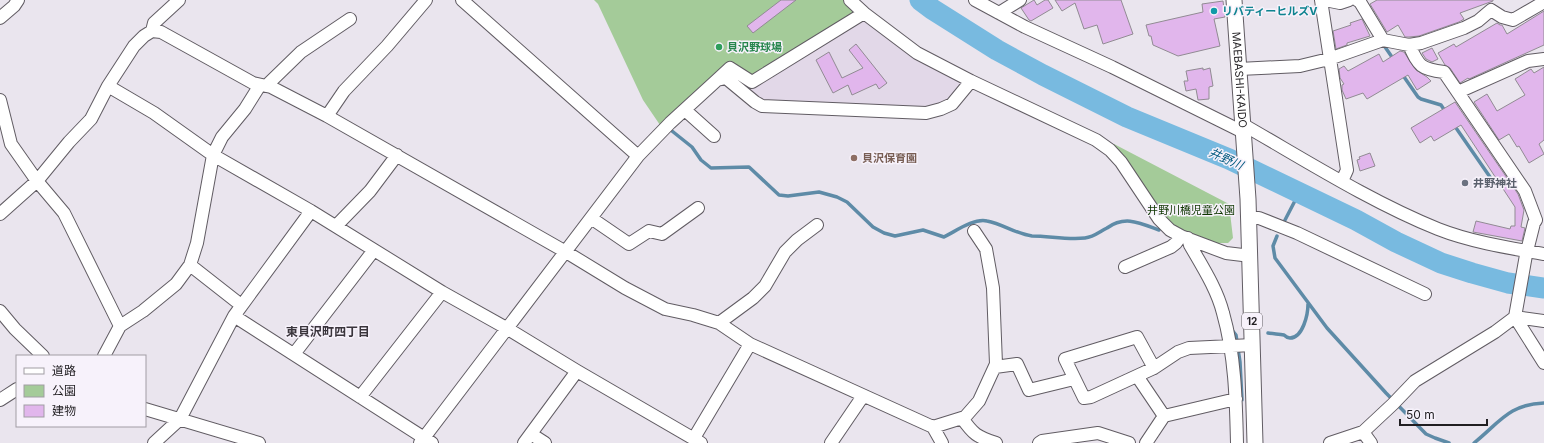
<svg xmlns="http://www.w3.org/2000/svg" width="1544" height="443" font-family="Inter,'Noto Sans JP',sans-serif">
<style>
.built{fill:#e2d8e8}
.green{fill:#a4cb99}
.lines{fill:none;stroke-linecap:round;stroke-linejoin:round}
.stream{stroke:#5e8ba7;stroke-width:3.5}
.river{stroke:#78bae0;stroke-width:21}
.building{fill:#e1b6ec;stroke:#918b93}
.minor-casing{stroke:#615c63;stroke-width:14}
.major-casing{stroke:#615c63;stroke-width:17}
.minor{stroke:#fff;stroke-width:12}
.major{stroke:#fff;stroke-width:15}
.culture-dot{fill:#0f9aa8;stroke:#f7f2fb;stroke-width:1.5}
.leisure-dot{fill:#2e9e5b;stroke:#f7f2fb;stroke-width:1.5}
.education-dot{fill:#8d6e63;stroke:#f7f2fb;stroke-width:1.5}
.worship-dot{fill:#6b7280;stroke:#f7f2fb;stroke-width:1.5}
.labels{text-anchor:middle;stroke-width:3;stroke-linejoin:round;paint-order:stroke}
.shield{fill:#f7f2fb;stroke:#605e62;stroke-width:1}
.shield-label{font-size:10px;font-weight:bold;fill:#201e21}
.culture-label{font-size:11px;font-weight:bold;fill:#0d838f;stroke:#f7f2fb;text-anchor:start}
.leisure-label{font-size:11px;font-weight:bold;fill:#27864d;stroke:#f7f2fb;text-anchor:start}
.street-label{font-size:11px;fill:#201e21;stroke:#f7f2fb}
.education-label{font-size:11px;font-weight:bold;fill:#785e54;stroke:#f7f2fb;text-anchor:start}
.worship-label{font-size:11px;font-weight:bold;fill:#5b616d;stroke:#f7f2fb;text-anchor:start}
.park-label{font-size:11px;fill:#0e3600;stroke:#f7f2fb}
.water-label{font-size:12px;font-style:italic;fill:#015a7f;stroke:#f7f2fb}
.neighbourhood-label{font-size:12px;font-weight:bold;fill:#3a353c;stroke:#f7f2fb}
</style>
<rect width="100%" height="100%" fill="#eae5ee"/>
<path class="built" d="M865 19 964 83 947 102 934 108 759 100 757 95 749 89Z"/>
<path class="green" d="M594 0H857L865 19 749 89 717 71 660 125 643 100 598 4Z
M1114 144 1229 204 1233 238 1228 243H1217L1186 232 1168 222 1113 147Z"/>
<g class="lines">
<path class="stream" d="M1383 44 1394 60
M1402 74 1418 97 1421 99 1441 105 1445 111
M1454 125 1490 177V185
M672 131 692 147 701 160 711 168 749 167 779 195 788 196 819 192 837 197 847 202 873 227 884 233 895 236 923 230 944 237C956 231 974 218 987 221 1003 224 1016 234 1032 236 1049 236 1067 240 1085 238 1094 237 1099 232 1107 228 1125 215 1140 223 1159 230
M1285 220 1299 193
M1277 236 1273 246 1275 258 1327 328 1386 393 1426 434 1435 438 1449 443
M1232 330 1236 335 1240 362 1242 400
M1268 333C1273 334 1279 334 1284 335 1285 336 1288 338 1290 338 1303 338 1308 314 1308 304
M1474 443C1499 423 1509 404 1544 403"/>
<path class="river" d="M920 0 932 9 997 50 1043 75 1127 117 1229 159 1356 220 1396 242 1441 263 1472 273 1508 283 1544 288"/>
</g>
<path class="building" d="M781 0H796L753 33 747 26Z
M1034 0 1037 5 1045 0H1048L1053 8 1031 21 1029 20 1021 8Z
M1055 0H1121L1133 34 1103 44 1097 25 1084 29 1075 3 1062 11Z
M1377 0H1493V1L1460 13 1464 19 1459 22 1419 36 1409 37H1405L1398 25 1387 32 1370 4Z
M1223 1 1225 17 1214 19 1220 46 1178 56 1153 45 1151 36H1149L1146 25 1203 12 1202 4Z
M1544 11V45L1469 79 1468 78 1460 83 1450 68 1445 65 1438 53 1454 44 1456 47 1497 23 1500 25H1502L1507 34Z
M1362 19 1370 36 1347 43V45L1336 49 1333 31 1351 25 1350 23Z
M856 44 887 83 879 89 876 84 852 95 848 85 833 93 816 60 829 52 842 78 863 68 849 50Z
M1432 48 1438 59 1432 62 1426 59 1422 53Z
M1400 51 1404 52 1416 70 1427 77 1431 81 1417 90 1408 75 1367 99 1363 93 1346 99 1342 90V85L1344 84 1340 78 1339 69 1344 66 1348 71 1379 54 1383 62Z
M1544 67V140L1539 144 1544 154 1529 163 1519 146 1517 147 1509 134 1499 140 1474 102 1487 94 1497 111 1525 95 1515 79 1531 69 1534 73Z
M1203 68V70L1210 68 1213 86 1209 87V99L1198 100 1196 89 1186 91 1184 81H1188L1186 71Z
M1455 102 1518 194 1524 210 1521 227 1525 228 1522 241 1473 232 1476 221 1510 229 1511 226H1515V207L1461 125 1434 141 1431 136 1420 143 1411 128Z
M1370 153 1375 166 1360 171 1357 160 1360 159 1359 157Z"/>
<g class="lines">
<g class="minor-casing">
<path id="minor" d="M462 0 638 156
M850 0 864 13 917 53 971 81 1096 140 1110 150 1121 162 1159 219 1170 230 1181 236 1226 253 1251 256
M975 0 1025 27 1112 67 1243 132
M1321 0 1347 170 1342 181
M1325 0 1340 3 1349 0
M1357 0 1360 2 1383 40
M999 13 1020 0
M0 18 14 6 18 0
M152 31 154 23 179 0
M1239 69 1300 66 1329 59 1383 40 1409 45 1421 43 1464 28 1478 21 1491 10 1502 17 1513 20 1544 2
M717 80 730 68 752 82 864 13
M108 86 154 113 213 155 311 211 442 292 508 329 577 371 701 443
M266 86 301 52 350 19
M1458 92 1528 61 1544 59
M0 100 11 144 37 181 64 213 120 326
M685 110 714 136
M327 116 344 91 387 46 426 0
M1242 124C1305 160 1371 202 1438 229 1471 242 1509 248 1544 254
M0 214 37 181 69 142 91 119 108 86 134 46 144 36 152 31 161 32 253 83 271 87 327 116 566 252 625 288 665 309 693 315 719 323 750 344 933 427 942 443
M591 218 629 244 649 231 662 234 698 208
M1249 218H1259L1297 233 1425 294
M336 226 370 191 397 155
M1188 238 1190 245C1202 266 1217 289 1223 313 1235 355 1236 400 1237 443
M190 265 241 305
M1125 267 1171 247 1176 243 1181 236
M0 311 15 329 43 356
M234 316 432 443
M1515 317 1544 363
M1515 317 1544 321
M719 323 753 298 765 286 785 252 797 240 817 225
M294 354 374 250
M104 356 120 326 143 311 176 284 190 265 197 243 213 155 222 137 245 109 260 85
M995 367 1017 364 1029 390 1074 379
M1154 368 1137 337 1065 359 1084 398 1091 397 1154 368 1178 352 1189 348 1253 345
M1137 376 1164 416
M360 397 442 292
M0 400 17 389
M145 409 259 443
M962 418C973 434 977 437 996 443
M933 427 965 417 979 401 996 364 993 288 986 249 974 231
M1363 432 1371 443
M531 434 545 443
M694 438 750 344
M154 443 180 419 234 316 311 211
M420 443 638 156 670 123 717 80 726 78 755 102 762 106 926 113 941 109 952 104 971 81
M524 443 577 371
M831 443 863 396
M1039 443 1042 441 1098 433 1129 443
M1146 443 1164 416 1236 399
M1330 443 1363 432 1393 404 1415 381 1495 332 1515 317 1526 255 1534 223 1536 220 1525 191 1444 72C1420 69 1419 66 1409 45"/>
</g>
<g class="major-casing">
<g id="major">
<path id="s1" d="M1234 0 1248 199 1255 443"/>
</g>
</g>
<use href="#minor" class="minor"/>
<use href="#major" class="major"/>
</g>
<circle class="culture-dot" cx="1214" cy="11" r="4"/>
<circle class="leisure-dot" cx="719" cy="47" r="4"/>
<circle class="education-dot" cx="854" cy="158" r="4"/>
<circle class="worship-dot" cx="1465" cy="183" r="4"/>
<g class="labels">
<rect class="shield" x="1242" y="313" width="20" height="16" rx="3"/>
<g class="shield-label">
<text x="1252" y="325">12</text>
</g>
<g class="culture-label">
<text x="1222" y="15">リバティーヒルズⅤ</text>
</g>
<g class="leisure-label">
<text x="727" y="51">貝沢野球場</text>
</g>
<g class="street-label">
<text dy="4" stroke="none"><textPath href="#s1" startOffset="80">MAEBASHI-KAIDO</textPath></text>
</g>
<g class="education-label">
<text x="862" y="162">貝沢保育園</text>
</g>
<g class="worship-label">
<text x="1473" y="187">井野神社</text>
</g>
<g class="park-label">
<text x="1191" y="214">井野川橋児童公園</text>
</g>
<g class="water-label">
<text transform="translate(1226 159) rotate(24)" y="4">井野川</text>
</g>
<g class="neighbourhood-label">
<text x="328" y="336">東貝沢町四丁目</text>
</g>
</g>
<rect x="16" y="355" width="130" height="72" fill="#f7f2fb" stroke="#a19da4"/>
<rect x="24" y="368" width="20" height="6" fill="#ffffff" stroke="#a19da4"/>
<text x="52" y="375" font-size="12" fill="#201e21">道路</text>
<rect x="24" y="385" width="20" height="12" fill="#a4cb99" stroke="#a19da4"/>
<text x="52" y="395" font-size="12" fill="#201e21">公園</text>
<rect x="24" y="405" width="20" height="12" fill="#e1b6ec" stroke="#a19da4"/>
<text x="52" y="415" font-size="12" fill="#201e21">建物</text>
<path d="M1400 419v6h87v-6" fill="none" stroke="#201e21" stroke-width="2"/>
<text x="1406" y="419" font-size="12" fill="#201e21" stroke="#f7f2fb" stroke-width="3" paint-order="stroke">50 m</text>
</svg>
